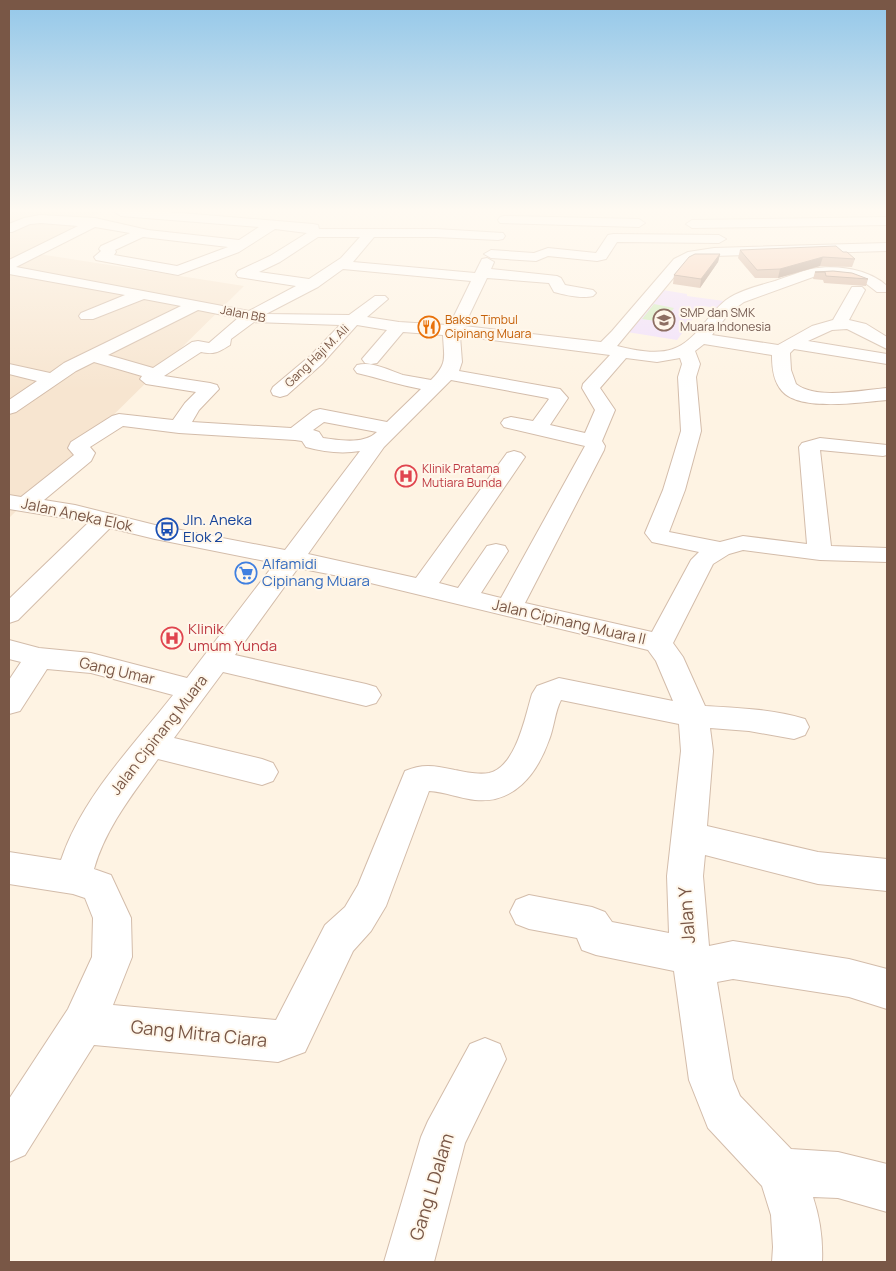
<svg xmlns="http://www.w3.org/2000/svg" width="896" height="1271" font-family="Manrope,sans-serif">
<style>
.residential{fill:#f7e5d0}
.education{fill:#f0dffb}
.green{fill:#d3edc0}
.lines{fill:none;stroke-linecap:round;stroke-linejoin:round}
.minor-casing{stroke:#d3bcaa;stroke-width:2}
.minor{fill:#fff;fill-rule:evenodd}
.wall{fill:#d4b29e}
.shaded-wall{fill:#ac9181}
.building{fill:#f6cfb8;stroke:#ac9181}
.labels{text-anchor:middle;stroke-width:4;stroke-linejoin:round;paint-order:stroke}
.far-education-label{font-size:12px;fill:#785e54;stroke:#fff7eb;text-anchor:start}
.far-street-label{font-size:12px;fill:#795746;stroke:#fff7eb}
.far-food-label{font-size:12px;fill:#c56008;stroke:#fff7eb;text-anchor:start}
.far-health-label{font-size:12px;fill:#be3a42;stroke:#fff7eb;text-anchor:start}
.street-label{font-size:15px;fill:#795746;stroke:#fff7eb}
.transit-label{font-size:15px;fill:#164399;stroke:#fff7eb;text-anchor:start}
.shop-label{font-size:15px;fill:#366cbe;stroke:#fff7eb;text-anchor:start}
.health-label{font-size:15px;fill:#be3a42;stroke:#fff7eb;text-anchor:start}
.near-street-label{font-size:18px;fill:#795746;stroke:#fff7eb}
</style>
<rect width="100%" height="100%" fill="#fef3e3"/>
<path class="residential" d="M9 212H101L26 252 244 286 9 518Z"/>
<path class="education" d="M663 290 687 294V296L724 301 720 308 702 306 677 340 627 332Z"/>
<path class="green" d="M654 304 674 308 663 322 642 319Z"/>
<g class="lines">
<g class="minor-casing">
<path id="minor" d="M115 212H169L313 224 318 225 319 229H436L503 233 505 236 503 239 498 240 436 237H374L353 262 475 273 482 259 487 258 494 262 491 269 557 276 561 278 565 285 593 290 596 293 593 296C582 299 565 295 554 292L549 283 487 278 464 326 601 342 612 331 674 259 688 252 714 248 887 243V251L714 256 696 259 684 265 617 346C634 350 656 355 673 349 696 341 707 315 726 300 740 290 758 286 775 281 787 277 799 272 811 269 836 264 869 269 887 286V292H877L864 282 850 278 831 276 813 277 744 302 730 312 712 335 778 345 812 326 833 320 852 287H862L865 290 849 320 866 324 887 337V349L847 329 832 330 808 341 887 354V364L794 349 790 353 791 370 796 384C816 400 862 390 887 388V400C862 402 800 412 782 391 773 381 772 367 772 355L704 344 695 351 700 364 696 377 701 431 685 490 669 532 720 542 743 536 807 544 799 447 802 443 820 438 887 445V455L883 456 820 450 831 546 887 548V562L820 560 743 550 729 554 713 564 673 643 683 657 705 706C738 708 773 709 805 719L809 727 805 735 794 739 749 731 710 728 713 751 707 826 818 852 887 859V891L818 884 705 855 703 876 709 946 733 941 849 959 887 969V1009L849 997 733 979 717 982 733 1079 740 1096 791 1149 838 1152 887 1164V1212L838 1198 813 1197C820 1218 823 1240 822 1262H772L773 1247 771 1215 762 1186 708 1128 689 1080 674 971 596 955 582 950 577 938 529 929 516 924 510 912 516 900 529 895 592 907 605 912 612 922 669 933 667 876 681 751 679 724 561 700C555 711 554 728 549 740 537 774 514 804 475 800 459 798 445 792 429 791L386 906 371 931 353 951 305 1052 278 1062 94 1045 25 1155 9 1162V1099L68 1009 92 957 93 918 85 898 73 894 9 884V852L61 860C82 797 133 746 173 695L91 673 47 669 20 711 9 714V680L21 662 9 659V640L39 648 91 653 187 678 275 563 155 539 110 528 18 620 9 623V599L89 522 9 509V495L21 497 74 455 68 448 71 442 112 416 119 414 173 420 185 403 196 392 146 384 140 379 142 376 94 362 76 371 16 412 9 414V400L37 381 9 374V364L50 373 64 363 181 306 144 299 93 319H81L79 316 81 313 125 295 9 274V260L78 226 41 223 30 224 12 232H9V224L24 218 40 215 95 218 148 230 239 240 259 227 121 216ZM95 227 130 233 101 246 99 249 101 251 94 257 96 260 178 275 239 252 275 229 307 233 270 256 238 271 236 274 238 277 296 286 249 311 16 267ZM143 237 228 247 177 266 114 255 116 252 115 250ZM318 237H360L341 258 309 279 259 272 280 262ZM343 269 471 281 452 320 447 325 399 322 367 317 388 299 385 296H375L349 315 266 314 318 287ZM198 310 238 318 209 343 198 341 192 342 153 368 108 355ZM254 322 340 325 310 356 273 387 271 391 273 395 280 397 287 395 322 364 357 325 387 330 362 359 365 363 371 364 377 363 403 332 443 335C444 358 448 363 431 380 422 378 412 377 403 375 388 370 373 361 357 365L354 369 357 373C379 378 399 385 421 389L387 422 320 409 313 411 291 428 192 422 199 410 219 389 217 385 210 383 164 376 201 352C214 355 219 352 230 345L231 339ZM460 336 610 355 583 384 582 388 595 410 585 433 550 425 568 398 560 389 459 371 462 362ZM626 358 657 362 680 358 682 364 678 377 681 431 663 490 645 533 652 542 699 552 691 560 652 632 525 603 604 450 605 446 602 441 615 410 600 388ZM451 380 547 398 549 399 533 421 511 417 504 419 501 423 504 427 585 446 501 598 481 593 508 551 505 546 496 544 487 546 458 588 439 583 525 457 521 453 514 451 507 453 416 578 308 554 384 447ZM324 422 377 432C363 445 339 440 323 438L319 432 313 430ZM123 426 179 433 295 440 302 441 306 447C324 452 342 454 360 451L285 550 155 525 75 505 44 500 91 461 95 453 90 447ZM298 568 354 579 648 650 656 661 673 701 559 678 537 686 532 694C525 717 516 767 489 773 478 775 466 772 455 770 436 766 423 763 405 771L358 885 345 907 325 925 276 1020 113 1005 132 957 131 918 111 875 94 869C106 827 133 794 158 759L262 785 273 781 278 772 273 763 262 759 174 738 223 672 366 706 376 703 381 695 376 687 366 684 235 655Z
M504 216 639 219 645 223 639 227 500 223 498 220 500 217Z
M887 217V225L692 228 686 224 692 220Z
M613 234 719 235 726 239 719 243 617 242 606 259 597 261 548 256 536 261 491 258 484 254 491 250 534 253 548 248 596 253 608 235Z
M485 1038 500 1044 506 1059 465 1143 434 1262H384L421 1137 428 1121 470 1044Z"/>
</g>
<use href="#minor" class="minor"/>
</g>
<path class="wall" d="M740 250 843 252 855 259 852 267 820 266 778 278H755L738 258Z
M720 254 718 262 700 288 673 284 674 275Z
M833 271 868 279 866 286 824 283 823 280 813 279 815 272Z"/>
<path class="shaded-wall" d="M720 254 718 262 700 288 701 279Z
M823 257 820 266 778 278 780 269Z"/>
<path class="building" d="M836 246 843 252H847L855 259 823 257 780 269 757 270 740 250Z
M695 254H720L701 279 674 275 689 257Z
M833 271 852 273 868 279 826 276 825 272H815Z"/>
<linearGradient id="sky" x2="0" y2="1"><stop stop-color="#93c7e9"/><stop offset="0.54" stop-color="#fffaf2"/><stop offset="1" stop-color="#fffaf2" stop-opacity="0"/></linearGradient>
<rect width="896" height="390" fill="url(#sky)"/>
<defs>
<g id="school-ring" transform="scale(1.125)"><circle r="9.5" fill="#fff7eb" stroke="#8d6e63" stroke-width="1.5"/><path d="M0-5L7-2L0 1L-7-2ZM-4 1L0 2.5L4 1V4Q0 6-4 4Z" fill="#8d6e63"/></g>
<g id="restaurant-ring" transform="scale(1.125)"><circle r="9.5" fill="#fff7eb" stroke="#e8710a" stroke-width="1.5"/><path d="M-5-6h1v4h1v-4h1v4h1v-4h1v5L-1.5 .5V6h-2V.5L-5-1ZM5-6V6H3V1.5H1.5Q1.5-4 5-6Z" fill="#e8710a"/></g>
<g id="hospital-ring" transform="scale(1.125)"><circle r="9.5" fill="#fff7eb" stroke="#e0444e" stroke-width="1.5"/><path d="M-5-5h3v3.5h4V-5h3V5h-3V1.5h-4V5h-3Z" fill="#e0444e"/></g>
<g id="bus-ring" transform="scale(1.125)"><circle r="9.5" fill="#fff7eb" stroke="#1a4fb4" stroke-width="1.5"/><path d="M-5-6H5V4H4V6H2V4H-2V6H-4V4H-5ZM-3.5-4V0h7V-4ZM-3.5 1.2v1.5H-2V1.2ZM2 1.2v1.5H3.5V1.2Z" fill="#1a4fb4"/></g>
<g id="supermarket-ring" transform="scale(1.125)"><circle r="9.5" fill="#fff7eb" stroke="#3f7fe0" stroke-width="1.5"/><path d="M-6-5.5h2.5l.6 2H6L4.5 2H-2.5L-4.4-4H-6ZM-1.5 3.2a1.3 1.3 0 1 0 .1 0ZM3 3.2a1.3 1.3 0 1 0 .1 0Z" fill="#3f7fe0"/></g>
</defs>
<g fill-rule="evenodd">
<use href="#school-ring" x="664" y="320"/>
<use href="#restaurant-ring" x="429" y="327"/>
<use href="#hospital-ring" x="406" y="476"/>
<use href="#bus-ring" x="167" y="529"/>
<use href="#supermarket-ring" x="246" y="573"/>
<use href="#hospital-ring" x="172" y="638"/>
</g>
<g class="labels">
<g class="far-education-label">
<text x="680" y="317">SMP dan SMK<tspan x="680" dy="14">Muara Indonesia</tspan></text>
</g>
<g class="far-street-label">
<text transform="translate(243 314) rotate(11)" y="4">Jalan BB</text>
<text transform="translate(317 356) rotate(-44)" y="4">Gang Haji M. Ali</text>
</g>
<g class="far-food-label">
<text x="445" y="324">Bakso Timbul<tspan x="445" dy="14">Cipinang Muara</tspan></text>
</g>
<g class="far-health-label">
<text x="422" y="473">Klinik Pratama<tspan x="422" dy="14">Mutiara Bunda</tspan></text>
</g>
<g class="street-label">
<text transform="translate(77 515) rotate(12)" y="5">Jalan Aneka Elok</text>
<text transform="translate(569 622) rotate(13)" y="5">Jalan Cipinang Muara II</text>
<text transform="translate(117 671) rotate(13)" y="5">Gang Umar</text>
<text transform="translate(159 735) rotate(-52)" y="5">Jalan Cipinang Muara</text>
</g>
<g class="transit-label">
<text x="183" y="525">Jln. Aneka<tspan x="183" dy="17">Elok 2</tspan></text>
</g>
<g class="shop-label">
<text x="262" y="569">Alfamidi<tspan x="262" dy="17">Cipinang Muara</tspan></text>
</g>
<g class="health-label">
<text x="188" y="634">Klinik<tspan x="188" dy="17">umum Yunda</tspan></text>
</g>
<g class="near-street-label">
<text transform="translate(687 915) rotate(-94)" y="6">Jalan Y</text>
<text transform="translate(199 1034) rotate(6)" y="6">Gang Mitra Ciara</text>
<text transform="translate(432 1187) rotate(-73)" y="6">Gang L Dalam</text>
</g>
</g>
<rect width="896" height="1271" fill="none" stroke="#795746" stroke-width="20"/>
</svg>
